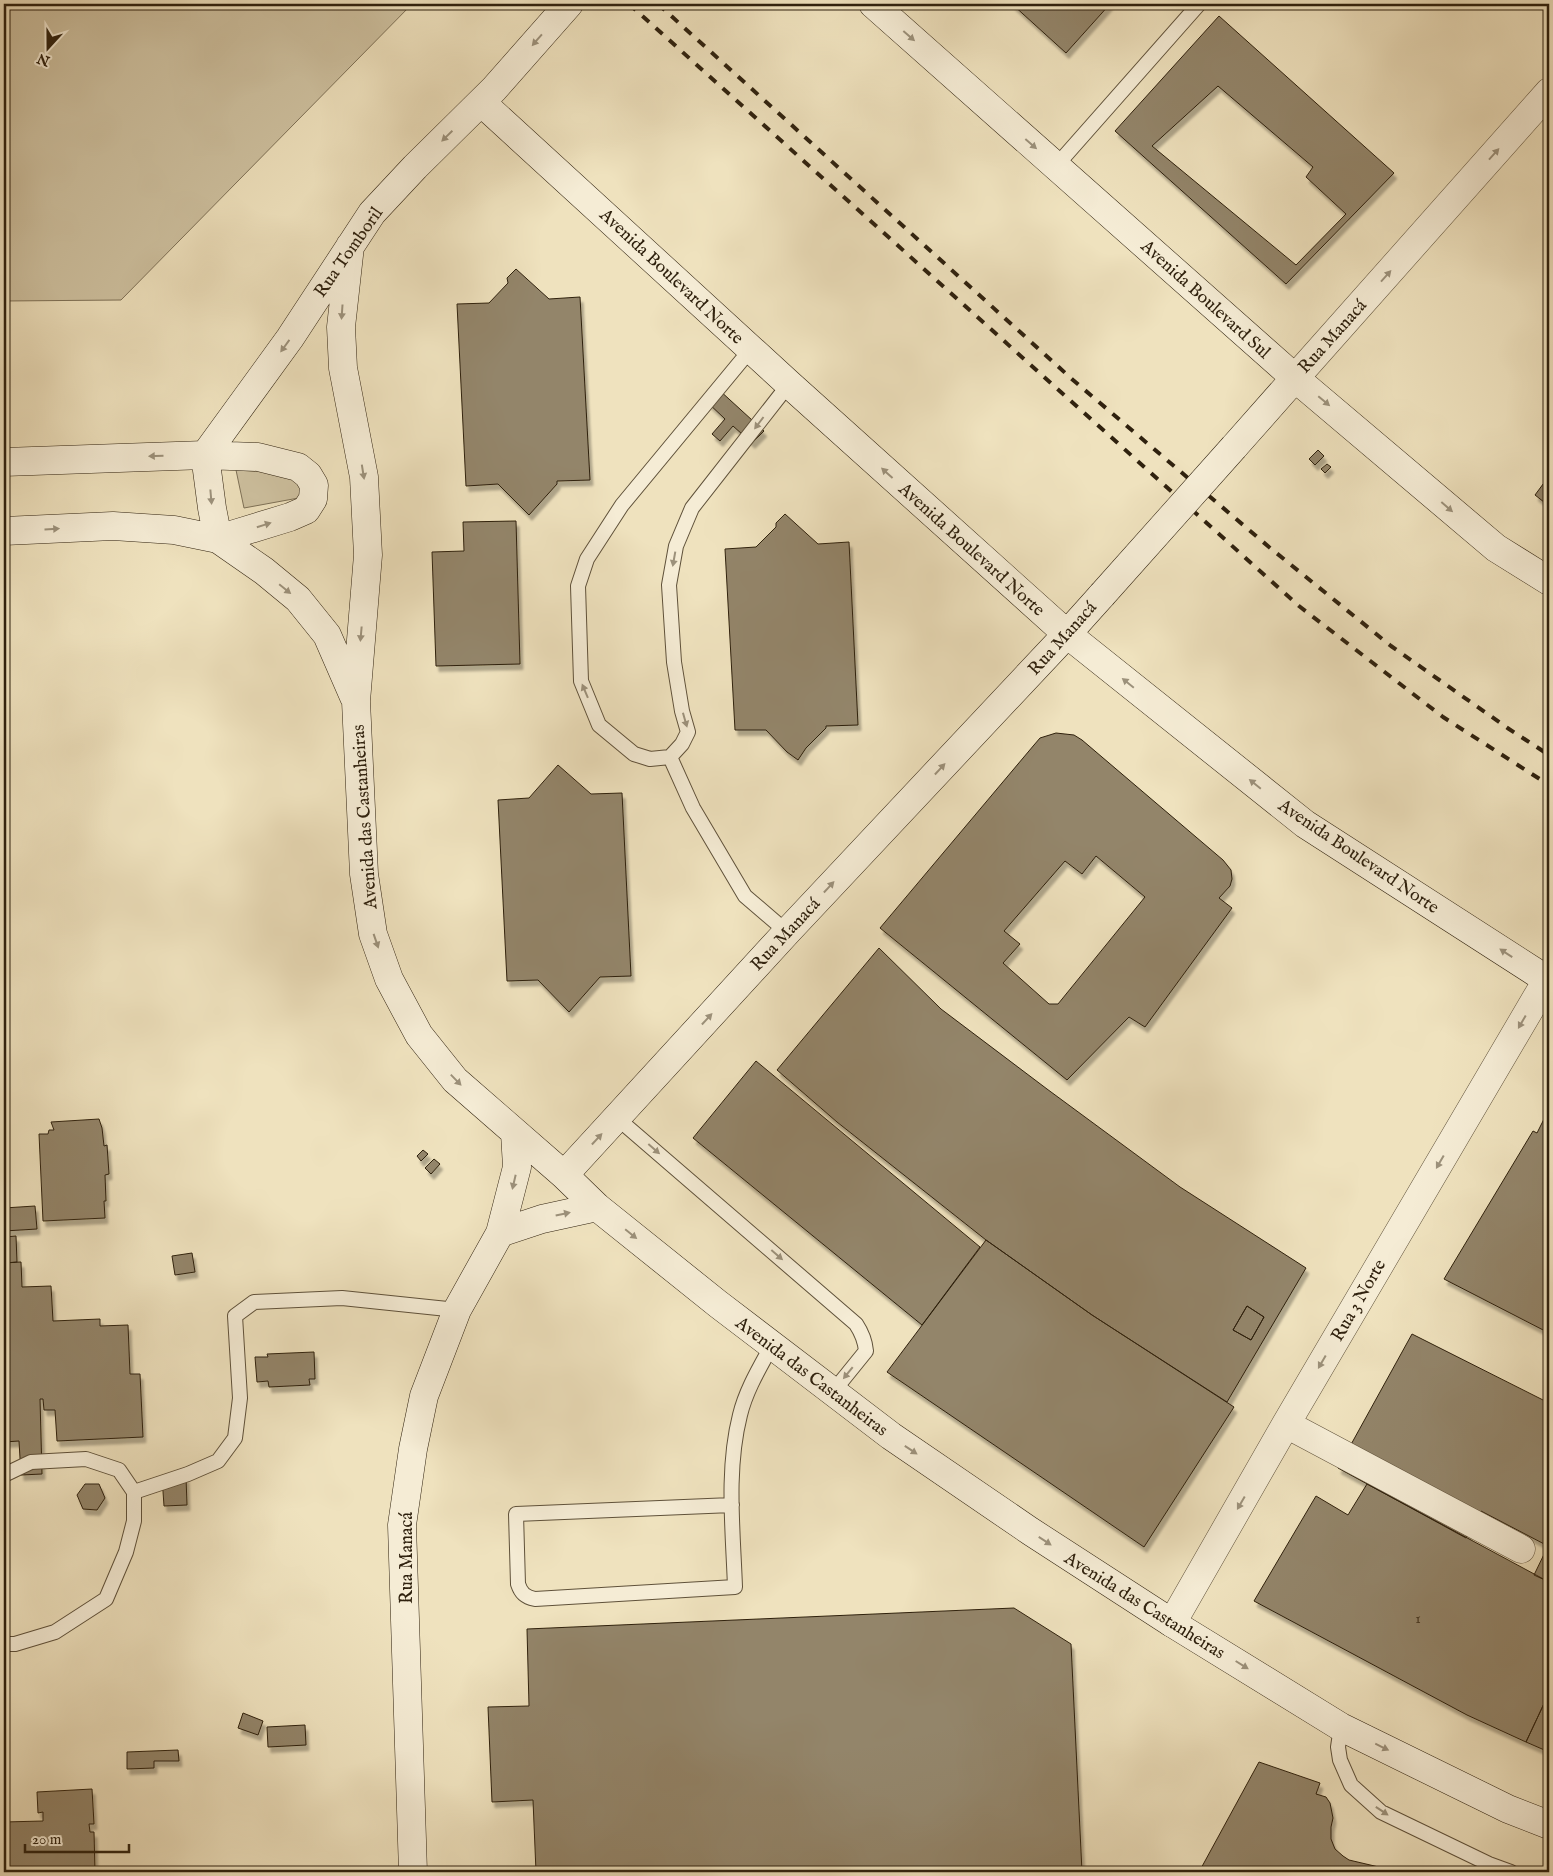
<svg xmlns="http://www.w3.org/2000/svg" width="1553" height="1876" font-family="'IM FELL English',serif">
<style>
.green{fill:#cec1a0;stroke:#7e7157}
.building{fill:#93856a;stroke:#2f210e;fill-rule:evenodd;filter:url(#shadow)}
.lines{fill:none;stroke-linecap:round;stroke-linejoin:round}
.lane-casing{stroke:#5f513a;stroke-width:16}
.street-casing{stroke:#5f513a;stroke-width:29}
.secondary-casing{stroke:#2f210e;stroke-width:29}
.lane{stroke:#f5ecd5;stroke-width:14}
.street{stroke:#f5ecd5;stroke-width:28}
.secondary{stroke:#f5ecd5;stroke-width:28}
.rail{stroke:#2f210e;stroke-width:4;stroke-dasharray:9 9;stroke-linecap:butt}
.secondary-bridge-casing{stroke:#2f210e;stroke-width:29;stroke-linecap:butt}
.secondary-bridge{stroke:#f5ecd5;stroke-width:28}
.oneway{fill:#9c917b}
.labels{text-anchor:middle;stroke-width:4;stroke-linejoin:round;paint-order:stroke}
.number-label{font-size:15px;fill:#483a25}
.street-label{font-size:18px;fill:#2f210e;stroke:#f5ecd5}
</style>
<defs>
<filter id="shadow"><feDropShadow dx="3" dy="5.5" stdDeviation="1" flood-color="#0004"/></filter>
</defs>
<rect width="100%" height="100%" fill="#efe2be"/>
<filter id="stains"><feTurbulence type="fractalNoise" baseFrequency=".004" numOctaves="4"/><feColorMatrix values="0 0 0 0 .2 0 0 0 0 .09 0 0 0 0 .02 0 0 0 .5 -.17"/></filter>
<radialGradient id="worn" r=".72"><stop offset=".6" stop-color="#630" stop-opacity="0"/><stop offset="1" stop-color="#630" stop-opacity=".3"/></radialGradient>
<path class="green" d="M4 4H412L121 300 4 301Z
M236 470 295 473 304 497 244 508Z"/>
<path class="building" d="M1012 4H1110L1066 53Z
M1219 16 1394 173 1286 284 1115 131Z
M1218 86 1313 167 1306 177 1346 214 1296 265 1152 146Z
M516 269 549 299 580 297 590 480 557 481V484L529 515 498 484 466 486 457 304 489 303 508 283 507 278Z
M718 389 764 431 752 443 733 426 720 441 712 434 725 419 706 401Z
M1318 450 1324 456 1315 465 1309 459Z
M1327 464 1331 467 1325 473 1321 469Z
M1549 476V506L1535 495Z
M785 514 818 544 849 542 858 725 826 726V728L806 748 798 760 787 752 766 730H735L725 549 756 547 776 527V523Z
M516 521 520 664 436 666 432 552 464 551 463 522Z
M1056 733 1074 735 1082 740 1223 860 1231 870 1232 879 1230 886 1219 898 1232 908 1145 1027 1129 1017 1067 1080 880 928 1034 745 1040 738Z
M558 765 591 794 622 793 631 976 600 977 569 1012 538 980 507 981 498 800 529 798Z
M1096 856 1145 897 1058 1004H1049L1003 963 1020 944 1004 931 1065 861 1082 874Z
M879 948 941 1009 1047 1089 1180 1187 1306 1268 1227 1402 1092 1315 986 1240 837 1122 777 1070ZM1247 1306 1264 1317 1251 1340 1233 1330Z
M756 1061 980 1247 922 1325 693 1138Z
M1549 1109V1333L1444 1279 1533 1131 1537 1133Z
M99 1119 102 1128 104 1146 107 1145 109 1174 105 1175 106 1201H104L105 1218 43 1221 39 1134H48L49 1130H54L51 1122Z
M423 1150 428 1154 421 1161 417 1156Z
M434 1159 440 1164 431 1174 425 1168Z
M35 1206 37 1229 4 1231V1208Z
M16 1236 17 1262 4 1263V1237Z
M986 1240 1092 1315 1234 1407 1144 1547 887 1372Z
M192 1253 195 1272 175 1275 172 1256Z
M21 1262 22 1287 51 1286 53 1321 100 1319V1326L128 1325 130 1374H140L143 1437 57 1441 55 1410H44L43 1399H40L42 1474 21 1475 19 1441 4 1442V1263Z
M1247 1306 1264 1317 1251 1340 1233 1330Z
M1412 1334 1549 1403V1582L1534 1575 1548 1546 1481 1511 1466 1538 1338 1468Z
M314 1352 315 1379H309L310 1385 269 1387 268 1381 257 1382 255 1357H268L267 1354Z
M162 1477H186L187 1505 164 1506Z
M85 1484H99L105 1498 97 1510 83 1509 77 1495Z
M1367 1484 1549 1582V1693L1526 1742 1467 1715 1254 1601 1316 1496 1348 1515Z
M1014 1608 1071 1644 1082 1872H536L533 1800 492 1802 488 1707 529 1706 527 1629Z
M1549 1693V1752L1526 1742Z
M243 1713 263 1721 258 1735 238 1728Z
M305 1725 306 1745 268 1747 267 1727Z
M178 1750 179 1761H154V1768L127 1769V1752Z
M1259 1762 1320 1783 1316 1794 1326 1797 1330 1803 1333 1818 1331 1827V1839L1335 1849 1343 1856 1349 1860 1400 1872H1199Z
M92 1789 94 1824H89L90 1832H94L95 1872H70V1870H65V1872H4V1822L43 1821V1812L38 1813 37 1792Z"/>
<g class="lines">
<g class="lane-casing">
<path id="lane" d="M1056 166 1199 4
M751 349 622 505 587 559 578 586 581 681 599 725 634 754 650 759 670 757 682 744 688 732 682 711 674 662 669 585 676 546 692 508 789 384
M670 757 693 808 745 896 787 932
M617 1118 856 1324C862 1333 865 1340 866 1351L832 1393
M4 1475 31 1462 86 1459 119 1470 134 1492V1521L126 1552 106 1599 55 1632 15 1644H4
M134 1492 188 1474 218 1461 235 1438 240 1398 235 1316 254 1302 342 1298 457 1310
M732 1505 516 1514 518 1584C521 1593 525 1597 535 1599L735 1587C733 1530 726 1470 740 1415 746 1390 760 1367 772 1345
M1341 1727 1338 1747 1340 1760 1351 1785 1381 1812 1489 1864 1511 1872"/>
</g>
<g class="street-casing">
<path id="street" d="M1295 378 1549 92
M1286 1424 1521 1549
M1172 1623 1286 1424 1547 980"/>
</g>
<g class="secondary-casing">
<path id="secondary" d="M873 4 1295 378 1496 548 1549 581
M481 102 789 384 1067 634 1305 824 1549 981
M350 246 341 327 343 368 364 477 368 555 356 701 364 874 373 934 389 979 419 1035 455 1080 564 1175 597 1207 718 1304 891 1436 1030 1531 1172 1623 1341 1727 1508 1809 1549 1825
M1234 447 1295 378
M4 462 205 455 258 457 298 467 308 475 314 485 313 499 306 510 290 517 218 539
M4 531 113 526 174 530 218 539 264 571 298 599 327 635 354 697
M218 539 212 508 205 455 290 338 372 213 415 167 494 89 569 4
M564 1175 787 932 1067 634 1102 595
M500 1233 542 1219 597 1207
M413 1872 402 1525 413 1449 424 1396 457 1310 500 1233 517 1167 515 1133"/>
</g>
<use href="#lane" class="lane"/>
<use href="#street" class="street"/>
<use href="#secondary" class="secondary"/>
<path class="rail" d="M629 4 1299 606 1443 717 1549 785
M658 4 1073 380 1269 547 1391 646 1509 729 1549 755"/>
<g class="secondary-bridge-casing">
<path id="secondary-bridge" d="M1102 595 1234 447"/>
</g>
<use href="#secondary-bridge" class="secondary-bridge"/>
</g>
<defs><path id="oneway-solid" d="M-6-.8H1V-3.2L6.5 0L1 3.2V.8H-6Z" transform="scale(1.25)"/></defs>
<g class="oneway">
<use href="#oneway-solid" transform="translate(909 36) rotate(41)"/>
<use href="#oneway-solid" transform="translate(537 40) rotate(131)"/>
<use href="#oneway-solid" transform="translate(447 136) rotate(136)"/>
<use href="#oneway-solid" transform="translate(1031 144) rotate(41)"/>
<use href="#oneway-solid" transform="translate(1494 154) rotate(-48)"/>
<use href="#oneway-solid" transform="translate(1386 276) rotate(-48)"/>
<use href="#oneway-solid" transform="translate(342 312) rotate(94)"/>
<use href="#oneway-solid" transform="translate(285 346) rotate(126)"/>
<use href="#oneway-solid" transform="translate(1324 401) rotate(40)"/>
<use href="#oneway-solid" transform="translate(759 423) rotate(127)"/>
<use href="#oneway-solid" transform="translate(156 456) rotate(178)"/>
<use href="#oneway-solid" transform="translate(363 472) rotate(81)"/>
<use href="#oneway-solid" transform="translate(887 473) rotate(-138)"/>
<use href="#oneway-solid" transform="translate(211 497) rotate(85)"/>
<use href="#oneway-solid" transform="translate(1447 507) rotate(41)"/>
<use href="#oneway-solid" transform="translate(264 525) rotate(-17)"/>
<use href="#oneway-solid" transform="translate(52 529) rotate(-3)"/>
<use href="#oneway-solid" transform="translate(674 559) rotate(100)"/>
<use href="#oneway-solid" transform="translate(285 589) rotate(39)"/>
<use href="#oneway-solid" transform="translate(361 634) rotate(95)"/>
<use href="#oneway-solid" transform="translate(1128 683) rotate(-141)"/>
<use href="#oneway-solid" transform="translate(585 691) rotate(-113)"/>
<use href="#oneway-solid" transform="translate(685 720) rotate(74)"/>
<use href="#oneway-solid" transform="translate(940 769) rotate(-47)"/>
<use href="#oneway-solid" transform="translate(1255 784) rotate(-141)"/>
<use href="#oneway-solid" transform="translate(829 887) rotate(-47)"/>
<use href="#oneway-solid" transform="translate(376 941) rotate(71)"/>
<use href="#oneway-solid" transform="translate(1506 953) rotate(-147)"/>
<use href="#oneway-solid" transform="translate(707 1019) rotate(-47)"/>
<use href="#oneway-solid" transform="translate(1522 1022) rotate(120)"/>
<use href="#oneway-solid" transform="translate(456 1080) rotate(46)"/>
<use href="#oneway-solid" transform="translate(597 1139) rotate(-47)"/>
<use href="#oneway-solid" transform="translate(654 1149) rotate(41)"/>
<use href="#oneway-solid" transform="translate(1440 1162) rotate(120)"/>
<use href="#oneway-solid" transform="translate(514 1182) rotate(103)"/>
<use href="#oneway-solid" transform="translate(563 1214) rotate(-12)"/>
<use href="#oneway-solid" transform="translate(631 1234) rotate(39)"/>
<use href="#oneway-solid" transform="translate(777 1255) rotate(41)"/>
<use href="#oneway-solid" transform="translate(1322 1362) rotate(120)"/>
<use href="#oneway-solid" transform="translate(848 1373) rotate(129)"/>
<use href="#oneway-solid" transform="translate(911 1450) rotate(34)"/>
<use href="#oneway-solid" transform="translate(1241 1503) rotate(120)"/>
<use href="#oneway-solid" transform="translate(1045 1541) rotate(33)"/>
<use href="#oneway-solid" transform="translate(1242 1665) rotate(32)"/>
<use href="#oneway-solid" transform="translate(1382 1747) rotate(26)"/>
<use href="#oneway-solid" transform="translate(1382 1811) rotate(34)"/>
</g>
<g class="labels">
<g class="number-label">
<text x="1418" y="1623">1</text>
</g>
<g class="street-label">
<text transform="translate(348 252) rotate(-55)" y="6">Rua Tomboril</text>
<text transform="translate(672 276) rotate(43)" y="6">Avenida Boulevard Norte</text>
<text transform="translate(1206 299) rotate(42)" y="6">Avenida Boulevard Sul</text>
<text transform="translate(1332 336) rotate(-48)" y="6">Rua Manacá</text>
<text transform="translate(972 549) rotate(42)" y="6">Avenida Boulevard Norte</text>
<text transform="translate(1062 638) rotate(-48)" y="6">Rua Manacá</text>
<text transform="translate(364 817) rotate(-94)" y="6">Avenida das Castanheiras</text>
<text transform="translate(1359 856) rotate(34)" y="6">Avenida Boulevard Norte</text>
<text transform="translate(785 934) rotate(-47)" y="6">Rua Manacá</text>
<text transform="translate(1358 1300) rotate(-60)" y="6">Rua 3 Norte</text>
<text transform="translate(812 1376) rotate(37)" y="6">Avenida das Castanheiras</text>
<text transform="translate(406 1558) rotate(-90)" y="6">Rua Manacá</text>
<text transform="translate(1145 1605) rotate(32)" y="6">Avenida das Castanheiras</text>
</g>
</g>
<rect width="1553" height="1876" fill="none" stroke="#efe2be" stroke-width="20"/>
<rect x="5" y="5" width="1543" height="1866" fill="none" stroke="#2f210e" stroke-width="2.5"/>
<rect x="10" y="10" width="1533" height="1856" fill="none" stroke="#2f210e"/>
<g transform="translate(48 48) rotate(201)" stroke="#f5ecd5" stroke-width="4" paint-order="stroke">
<path d="M0-4L9 19L0 12L-9 19Z" fill="#2f210e"/>
<text y="-8" font-size="14" font-weight="bold" text-anchor="middle" fill="#2f210e">N</text>
</g>
<path d="M25 1844v8h104v-8" fill="none" stroke="#2f210e" stroke-width="2.5"/>
<text x="32" y="1844" font-size="15" fill="#2f210e" stroke="#f5ecd5" stroke-width="4" paint-order="stroke">20 m</text>
<rect width="100%" height="100%" filter="url(#stains)"/>
<rect width="100%" height="100%" fill="url(#worn)"/>
</svg>
